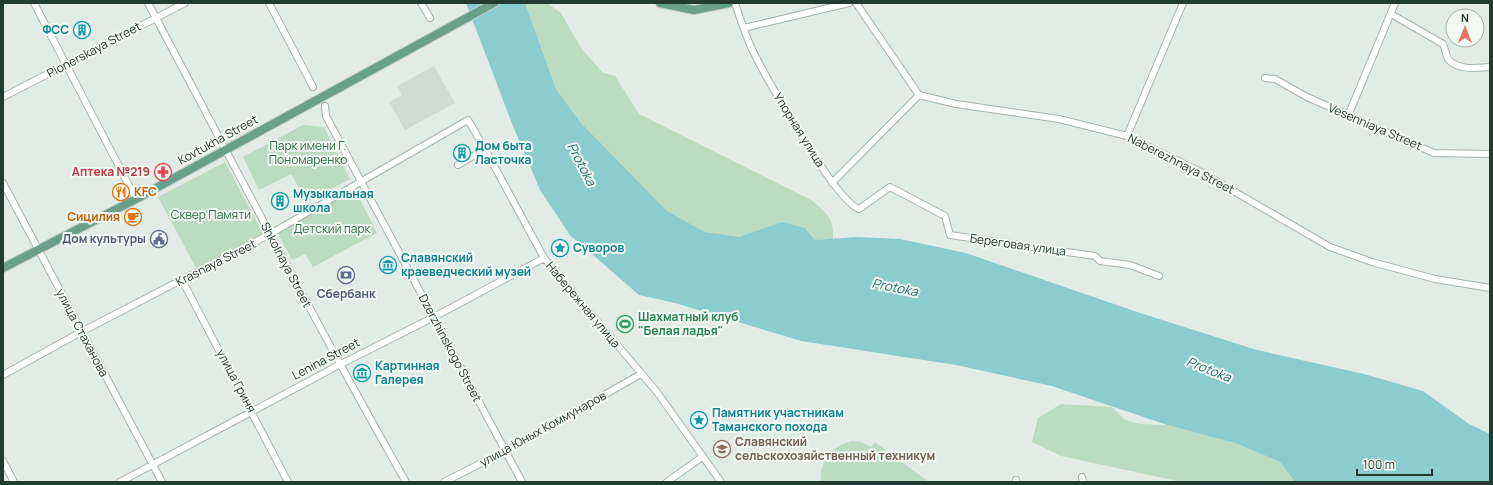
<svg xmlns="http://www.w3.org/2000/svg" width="1493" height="485" font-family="Manrope,sans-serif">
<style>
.built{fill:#d0dbd5}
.green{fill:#bbdcc0}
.water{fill:#8bcccf}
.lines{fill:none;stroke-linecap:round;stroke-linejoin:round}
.minor-casing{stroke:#a5b4ac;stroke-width:8}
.major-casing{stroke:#c1c8c6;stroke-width:10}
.minor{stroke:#fff;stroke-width:6}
.major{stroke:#68a08b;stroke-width:8}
.labels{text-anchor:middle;stroke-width:4;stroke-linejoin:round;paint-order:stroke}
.culture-label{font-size:12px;font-weight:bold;fill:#0d838f;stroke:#f2f8f4;text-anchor:start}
.street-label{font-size:12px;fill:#223c32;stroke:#f2f8f4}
.park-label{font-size:12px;fill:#2e7140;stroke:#f2f8f4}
.health-label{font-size:12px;font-weight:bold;fill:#be3a42;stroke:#f2f8f4;text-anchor:end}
.food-label{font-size:12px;font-weight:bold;fill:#c56008;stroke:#f2f8f4;text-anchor:start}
.service-label{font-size:12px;font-weight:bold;fill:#4e5e75;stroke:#f2f8f4;text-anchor:end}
.leisure-label{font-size:12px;font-weight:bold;fill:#27864d;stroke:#f2f8f4;text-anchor:start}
.education-label{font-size:12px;font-weight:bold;fill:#785e54;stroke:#f2f8f4;text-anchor:start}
.water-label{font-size:13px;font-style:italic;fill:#1e7176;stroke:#f2f8f4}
</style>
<rect width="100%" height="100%" fill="#e2ece6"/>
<path class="built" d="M434 66 455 103 405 130 389 102 402 95 397 86Z"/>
<path class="green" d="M525 3H547L561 13 581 48 603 73 615 76 639 114 811 200C826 212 834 218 833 239L815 240 808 231 782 222 739 238 705 232 667 211 581 123 556 89Z
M303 125 324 127 350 179 307 202 291 174 259 190 243 157Z
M225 162 263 233 196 268 158 197Z
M355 190 377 233 313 267 305 254 292 260 277 232Z
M1061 404 1112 407 1125 420 1141 424 1167 425 1235 443 1280 462 1295 482H1182L1061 456 1032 442 1038 418Z
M852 441 861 442 871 447 875 442 929 482H821C820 460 831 446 852 441Z"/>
<path class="water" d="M466 3H525L556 89 581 123 667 211 705 232 739 237 782 222 805 228 815 240 857 237 900 239 966 253 1137 312 1257 350 1364 374 1423 391 1469 424 1490 434V482H1295L1280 462 1235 443 1167 425 1052 386 956 365 801 341 675 303 639 295 570 235 540 190 513 126Z"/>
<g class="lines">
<g class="minor-casing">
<path id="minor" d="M34 3 136 199
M148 3C233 163 316 324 406 482
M269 3 313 87
M421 3 430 18
M735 3C740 18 745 34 752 49 765 77 835 200 859 209L890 187 945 216 950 235 1095 256 1100 261 1130 265 1159 276
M856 3 919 95 956 104 1059 119 1127 136 1199 171 1330 247 1372 262 1435 279 1490 288
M1391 14 1443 44C1445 48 1446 55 1448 59 1458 71 1477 68 1490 67
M744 28 849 3
M1265 78 1275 79 1307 97 1434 153 1490 154
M3 97 185 3
M325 106 326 116 522 482
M1348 116 1395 3
M1127 136 1183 3
M485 149 544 258 657 392 721 482
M3 183 162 482
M832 183 919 95
M182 280 288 482
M3 375 81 332 270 234 468 120 485 149 458 165
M3 461 14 482
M1082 477 1083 482
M120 482 339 365 434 317 544 258
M444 482 507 450 641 374
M667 482 702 457
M1016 482V480"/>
</g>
<g class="major-casing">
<path id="major" d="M660 3 694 10 729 3
M3 268 136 199 494 3"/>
</g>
<use href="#minor" class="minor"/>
<use href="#major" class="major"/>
</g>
<defs>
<g id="building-ring" transform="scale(0.9)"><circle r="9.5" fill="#f2f8f4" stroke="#0f9aa8" stroke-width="1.5"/><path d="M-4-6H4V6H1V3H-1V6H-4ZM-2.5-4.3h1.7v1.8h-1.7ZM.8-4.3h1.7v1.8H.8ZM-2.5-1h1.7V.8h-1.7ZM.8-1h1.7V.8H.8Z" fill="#0f9aa8"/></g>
<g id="pharmacy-ring" transform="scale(0.9)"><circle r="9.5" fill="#f2f8f4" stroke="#e0444e" stroke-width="1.5"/><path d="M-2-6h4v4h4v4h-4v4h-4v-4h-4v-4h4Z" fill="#e0444e"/></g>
<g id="restaurant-ring" transform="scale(0.9)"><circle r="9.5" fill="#f2f8f4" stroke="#e8710a" stroke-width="1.5"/><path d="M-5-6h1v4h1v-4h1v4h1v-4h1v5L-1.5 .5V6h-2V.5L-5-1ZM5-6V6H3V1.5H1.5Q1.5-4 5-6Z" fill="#e8710a"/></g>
<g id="cafe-ring" transform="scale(0.9)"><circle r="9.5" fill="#f2f8f4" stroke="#e8710a" stroke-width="1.5"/><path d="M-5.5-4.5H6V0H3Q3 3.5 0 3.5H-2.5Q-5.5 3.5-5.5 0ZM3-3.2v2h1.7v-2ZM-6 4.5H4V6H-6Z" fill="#e8710a"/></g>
<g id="civic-ring" transform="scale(0.9)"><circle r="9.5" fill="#f2f8f4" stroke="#5c6f8a" stroke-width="1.5"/><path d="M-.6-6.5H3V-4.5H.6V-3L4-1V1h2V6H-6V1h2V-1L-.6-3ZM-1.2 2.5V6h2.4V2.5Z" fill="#5c6f8a"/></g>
<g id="sight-ring" transform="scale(0.9)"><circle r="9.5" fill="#f2f8f4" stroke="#0f9aa8" stroke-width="1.5"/><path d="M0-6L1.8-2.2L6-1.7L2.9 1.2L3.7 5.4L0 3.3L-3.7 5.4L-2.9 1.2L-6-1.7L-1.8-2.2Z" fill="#0f9aa8"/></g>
<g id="museum-ring" transform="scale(0.9)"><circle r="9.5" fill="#f2f8f4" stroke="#0f9aa8" stroke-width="1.5"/><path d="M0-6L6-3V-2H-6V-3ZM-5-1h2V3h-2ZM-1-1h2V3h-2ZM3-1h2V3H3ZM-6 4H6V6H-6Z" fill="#0f9aa8"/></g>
<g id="bank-ring" transform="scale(0.9)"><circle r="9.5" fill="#f2f8f4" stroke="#5c6f8a" stroke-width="1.5"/><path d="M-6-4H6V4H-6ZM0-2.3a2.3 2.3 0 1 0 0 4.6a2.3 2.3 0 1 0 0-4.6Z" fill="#5c6f8a"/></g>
<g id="stadium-ring" transform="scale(0.9)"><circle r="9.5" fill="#f2f8f4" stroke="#2e9e5b" stroke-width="1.5"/><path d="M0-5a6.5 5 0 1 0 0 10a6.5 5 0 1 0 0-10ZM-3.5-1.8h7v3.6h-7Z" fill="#2e9e5b"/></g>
<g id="university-ring" transform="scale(0.9)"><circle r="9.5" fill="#f2f8f4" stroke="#8d6e63" stroke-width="1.5"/><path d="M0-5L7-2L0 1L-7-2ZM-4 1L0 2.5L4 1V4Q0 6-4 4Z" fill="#8d6e63"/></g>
</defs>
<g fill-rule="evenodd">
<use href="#building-ring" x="82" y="30"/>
<use href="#building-ring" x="462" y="153"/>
<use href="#pharmacy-ring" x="163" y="172"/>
<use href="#restaurant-ring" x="121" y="192"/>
<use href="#building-ring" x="280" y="201"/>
<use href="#cafe-ring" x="133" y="217"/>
<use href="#civic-ring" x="159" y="239"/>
<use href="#sight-ring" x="560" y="248"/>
<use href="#museum-ring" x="388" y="265"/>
<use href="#bank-ring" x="346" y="275"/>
<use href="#stadium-ring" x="625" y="324"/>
<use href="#museum-ring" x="362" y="373"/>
<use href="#sight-ring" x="699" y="420"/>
<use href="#university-ring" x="722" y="449"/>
</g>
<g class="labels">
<g class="culture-label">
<text x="69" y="34" text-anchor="end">ФСС</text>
<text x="475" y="150">Дом быта<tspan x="475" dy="14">Ласточка</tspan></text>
<text x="293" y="198">Музыкальная<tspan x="293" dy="14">школа</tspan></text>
<text x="573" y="252">Суворов</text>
<text x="401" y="262">Славянский<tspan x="401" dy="14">краеведческий музей</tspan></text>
<text x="375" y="370">Картинная<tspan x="375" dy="14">Галерея</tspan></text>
<text x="712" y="417">Памятник участникам<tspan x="712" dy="14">Таманского похода</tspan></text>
</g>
<g class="street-label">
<text transform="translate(94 50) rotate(-28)" y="4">Pionerskaya Street</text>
<text transform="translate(1375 127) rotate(23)" y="4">Vesenniaya Street</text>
<text transform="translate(799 130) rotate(58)" y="4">Упорная улица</text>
<text transform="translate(218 140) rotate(-29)" y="4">Kovtukha Street</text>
<text transform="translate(1181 164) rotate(27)" y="4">Naberezhnaya Street</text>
<text transform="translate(1018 245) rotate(8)" y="4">Береговая улица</text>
<text transform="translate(216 263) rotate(-27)" y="4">Krasnaya Street</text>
<text transform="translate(286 265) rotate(62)" y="4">Shkolnaya Street</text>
<text transform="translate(583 305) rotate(50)" y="4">Набережная улица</text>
<text transform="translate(82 333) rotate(62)" y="4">улица Стаханова</text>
<text transform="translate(450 348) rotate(62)" y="4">Dzerzhinskogo Street</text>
<text transform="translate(326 359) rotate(-28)" y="4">Lenina Street</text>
<text transform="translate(236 381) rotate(62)" y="4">улица Гриня</text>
<text transform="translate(543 429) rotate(-29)" y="4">улица Юных Коммунаров</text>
</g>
<g class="park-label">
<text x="308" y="150">Парк имени Г.<tspan x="308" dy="14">Пономаренко</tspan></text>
<text x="211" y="219">Сквер Памяти</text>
<text x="332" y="233">Детский парк</text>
</g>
<g class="health-label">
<text x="150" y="176">Аптека №219</text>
</g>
<g class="food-label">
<text x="134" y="196">KFC</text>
<text x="120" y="221" text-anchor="end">Сицилия</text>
</g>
<g class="service-label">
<text x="146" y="243">Дом культуры</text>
<text x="346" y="298" text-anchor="middle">Сбербанк</text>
</g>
<g class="leisure-label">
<text x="638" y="321">Шахматный клуб<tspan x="638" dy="14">"Белая ладья"</tspan></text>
</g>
<g class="education-label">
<text x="735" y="446">Славянский<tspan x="735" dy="14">сельскохозяйственный техникум</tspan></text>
</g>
<g class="water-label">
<text transform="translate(582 164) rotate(62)" y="5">Protoka</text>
<text transform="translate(895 287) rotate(11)" y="5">Protoka</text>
<text transform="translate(1209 369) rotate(22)" y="5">Protoka</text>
</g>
</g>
<rect width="1493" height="485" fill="none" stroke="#223c32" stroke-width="8"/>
<g transform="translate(1465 28)"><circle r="19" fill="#f2f8f4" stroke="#9fada6"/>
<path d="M0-3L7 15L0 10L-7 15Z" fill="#ed715e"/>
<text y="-6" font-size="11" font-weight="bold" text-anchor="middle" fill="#223c32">N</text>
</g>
<path d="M1357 469v6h75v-6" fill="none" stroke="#223c32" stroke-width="2"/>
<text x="1363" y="469" font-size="12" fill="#223c32" stroke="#f2f8f4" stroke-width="3" paint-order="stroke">100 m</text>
</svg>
